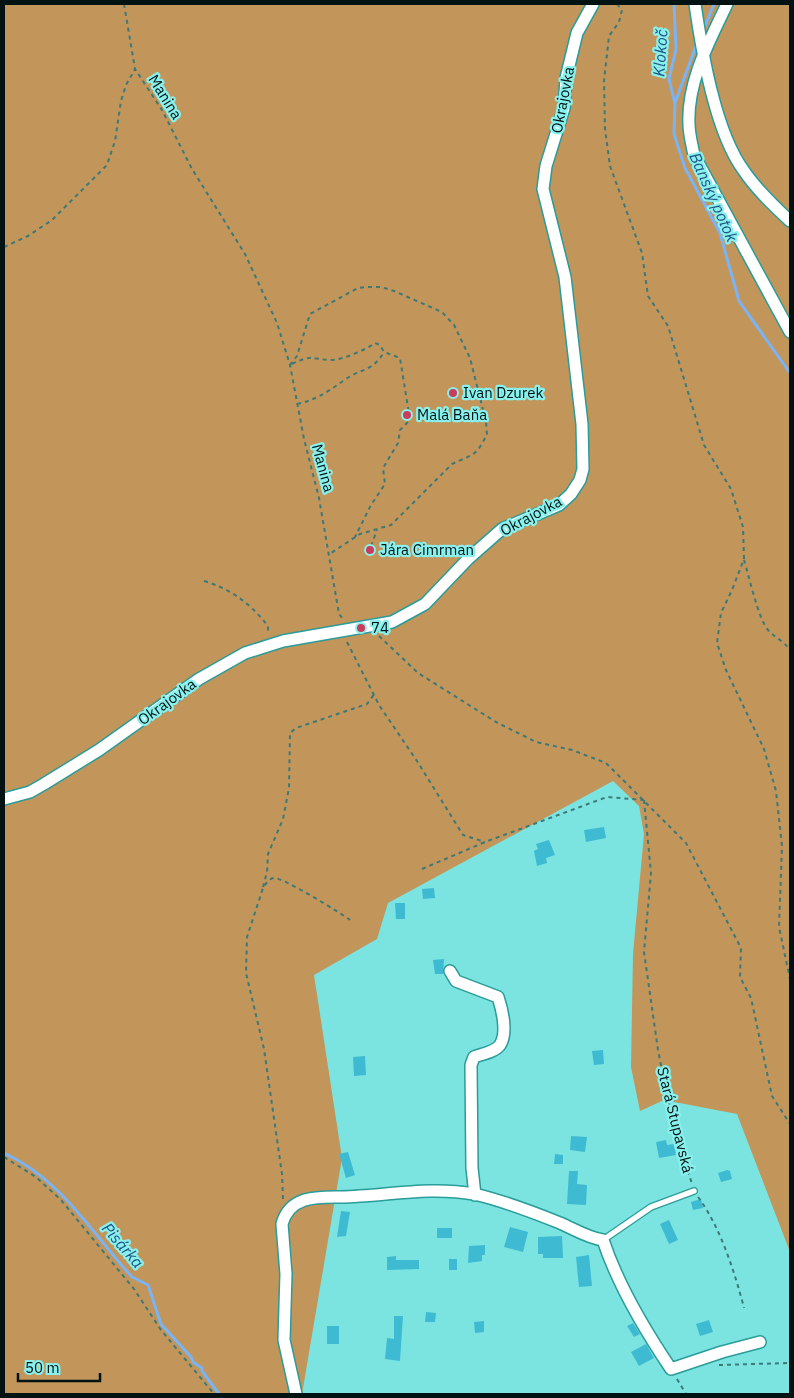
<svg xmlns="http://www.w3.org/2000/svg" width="794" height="1398" font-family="'IBM Plex Sans',sans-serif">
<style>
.green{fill:#c2955a}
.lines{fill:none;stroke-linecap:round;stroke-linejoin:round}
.stream{stroke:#7ab4f5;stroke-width:3}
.building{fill:#3ebbd2}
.service-casing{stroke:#2a9c99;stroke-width:8}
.minor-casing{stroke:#2a9c99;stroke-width:14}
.path{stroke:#3d7977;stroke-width:2;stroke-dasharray:4 4;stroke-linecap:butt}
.service{stroke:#fff;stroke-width:5.5}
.minor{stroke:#fff;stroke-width:11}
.poi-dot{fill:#cb3b5b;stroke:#89f1ed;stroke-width:2}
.labels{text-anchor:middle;stroke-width:4.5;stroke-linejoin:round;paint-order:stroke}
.street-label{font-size:15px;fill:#001211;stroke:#89f1ed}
.poi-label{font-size:15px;fill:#001211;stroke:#89f1ed;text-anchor:start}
.water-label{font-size:16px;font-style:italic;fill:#205286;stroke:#89f1ed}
</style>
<rect width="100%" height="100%" fill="#7be4e0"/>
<path class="green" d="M4 4H790V1252L737 1114 664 1100 640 1111 631 1067 633 954 644 834 639 806 613 781 388 903 377 939 314 975 342 1158 302 1394H4Z"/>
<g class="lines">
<path class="stream" d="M674 4 676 49 669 79 675 104 674 134 685 168 720 233 739 301 790 373
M703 31 714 4
M675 103 697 43
M4 1153C61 1179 91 1232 132 1277L148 1285 161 1324 191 1357 193 1362 202 1368V1371L219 1394"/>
</g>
<path class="building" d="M604 827 606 838 586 842 584 830Z
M549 840 555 855 546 858 547 863 537 866 534 851 538 849 536 844Z
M434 888 435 898 423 899 422 889Z
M395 903H405V919H396Z
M444 959 443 974H435L433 960Z
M603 1050 604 1064 594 1065 592 1051Z
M365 1056 366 1075 354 1076 353 1057Z
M571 1136 587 1137 585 1152 570 1150Z
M666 1140 667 1145 674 1144 676 1155 659 1158 656 1142Z
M348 1152 355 1175 346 1178 339 1154Z
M555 1154 563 1155V1164H554Z
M727 1170 730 1171 732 1179 721 1182 718 1173Z
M569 1171H578L577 1184 587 1185 586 1205 567 1204Z
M701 1199 703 1208 693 1210 691 1202Z
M341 1211 350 1212 346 1236 337 1237Z
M669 1220 678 1240 669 1244 660 1224Z
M510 1227 528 1232 523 1252 504 1247Z
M437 1228H452V1238H437Z
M562 1236 563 1258H543V1254H538V1237Z
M485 1245V1255H482V1261L468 1263 469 1246Z
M589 1255 592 1286 579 1287 576 1257Z
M396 1256V1260H419V1269L387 1270V1257Z
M449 1259H457V1270H449Z
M426 1312 436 1313 435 1322H425Z
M394 1316H403L400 1361 385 1359 387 1338 394 1339Z
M709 1320 713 1332 700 1336 696 1324Z
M484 1321V1332L475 1333 474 1322Z
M633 1323 640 1334 634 1337 627 1326Z
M327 1326H339V1344H327Z
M646 1344 654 1358 639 1366 631 1352Z"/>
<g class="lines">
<g class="service-casing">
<path id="service" d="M603 1240 651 1207 694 1191"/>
</g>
<g class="minor-casing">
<path id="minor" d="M695 4C702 52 715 132 744 171 756 189 774 206 790 221
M727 4C709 42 687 82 689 124 689 134 692 145 694 155L790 332
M4 799 30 792 44 784 99 750 199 679 245 653 283 641 392 622 425 604 468 559 502 529 559 505 571 494 580 480 583 469 582 424 565 277 543 189 546 166 564 108 566 78 577 33 593 4
M450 971 456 981 498 997C502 1009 508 1033 500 1045 495 1052 482 1054 474 1057L471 1065 472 1168 475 1195
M296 1394 284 1340 286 1274 282 1224C290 1195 318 1197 341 1197 386 1196 429 1186 474 1194 501 1200 535 1213 560 1223 574 1229 588 1238 603 1240 618 1285 644 1329 671 1369L722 1352 760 1342"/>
</g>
<path class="path" d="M124 4 135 69 162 110 192 169 245 254 277 323 290 365 304 439 319 498 339 614 344 620
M617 4 622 10 619 22 609 36 604 81 605 129 610 166 642 253 648 296 668 326 704 445 731 489 743 527 744 559 732 590 721 613 717 643 726 670 764 749 776 791 782 846 779 927 790 979
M4 247 28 236 52 220 107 165 115 141 121 101 126 85 135 69
M292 364C313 354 310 359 330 360 343 360 365 350 375 343L380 345 384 352 400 358 410 420 400 430 398 443 383 468 385 484 371 505 355 537
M290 365 297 356 310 314 358 288 367 287H381L394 291 442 312 454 325 470 358 486 422 487 435 478 450 472 455 452 464 391 525 360 534 328 555
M297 404C317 400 330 390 346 379 362 368 372 372 384 352
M371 546 377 530
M744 560C749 576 758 618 768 630 775 638 784 641 790 650
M204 581C231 589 251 604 268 626V633
M379 636 418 673 496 722 536 742 572 750 606 763 686 843 741 948 740 977 751 998 772 1096 790 1124
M347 642 379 705 417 761 463 835 485 842
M644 800 651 873 644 952 658 1050 671 1115 692 1184
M422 869 485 842 607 797 644 800
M263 887 267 872 268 854 283 819 289 788 290 733 296 728 367 704 375 693
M4 1157 36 1177 61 1200 134 1289 161 1330 214 1394
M698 1197C720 1226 735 1273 744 1308
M283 1199 282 1174 264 1049 246 973 247 937 263 888C266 884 268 879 274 878 282 877 341 913 350 920
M719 1365 790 1363
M677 1379 686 1394"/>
<use href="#service" class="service"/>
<use href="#minor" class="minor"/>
</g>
<g class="poi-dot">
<circle cx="453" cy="393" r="5"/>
<circle cx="407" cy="415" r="5"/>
<circle cx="370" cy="550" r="5"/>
<circle cx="361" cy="628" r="5"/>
</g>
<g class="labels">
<g class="street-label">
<text transform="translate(165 97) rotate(58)" y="5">Manina</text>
<text transform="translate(563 100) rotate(-79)" y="5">Okrajovka</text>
<text transform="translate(323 468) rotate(75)" y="5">Manina</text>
<text transform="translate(531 516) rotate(-28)" y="5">Okrajovka</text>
<text transform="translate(167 702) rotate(-36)" y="5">Okrajovka</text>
<text transform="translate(675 1120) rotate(76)" y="5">Stará Stupavská</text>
</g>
<g class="poi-label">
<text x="463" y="398">Ivan Dzurek</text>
<text x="417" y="420">Malá Baňa</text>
<text x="380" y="555">Jára Cimrman</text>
<text x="371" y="633">74</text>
</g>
<g class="water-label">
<text transform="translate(660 53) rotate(-86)" y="6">Klokoč</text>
<text transform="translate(714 197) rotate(66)" y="6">Banský potok</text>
<text transform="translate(123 1245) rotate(49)" y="6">Pisárka</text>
</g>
</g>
<rect width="794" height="1398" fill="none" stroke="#001211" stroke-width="10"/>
<path d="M18 1373v8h82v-8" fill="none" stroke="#001211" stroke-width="2.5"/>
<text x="25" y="1373" font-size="15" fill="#001211" stroke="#89f1ed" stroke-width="4" paint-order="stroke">50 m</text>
</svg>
